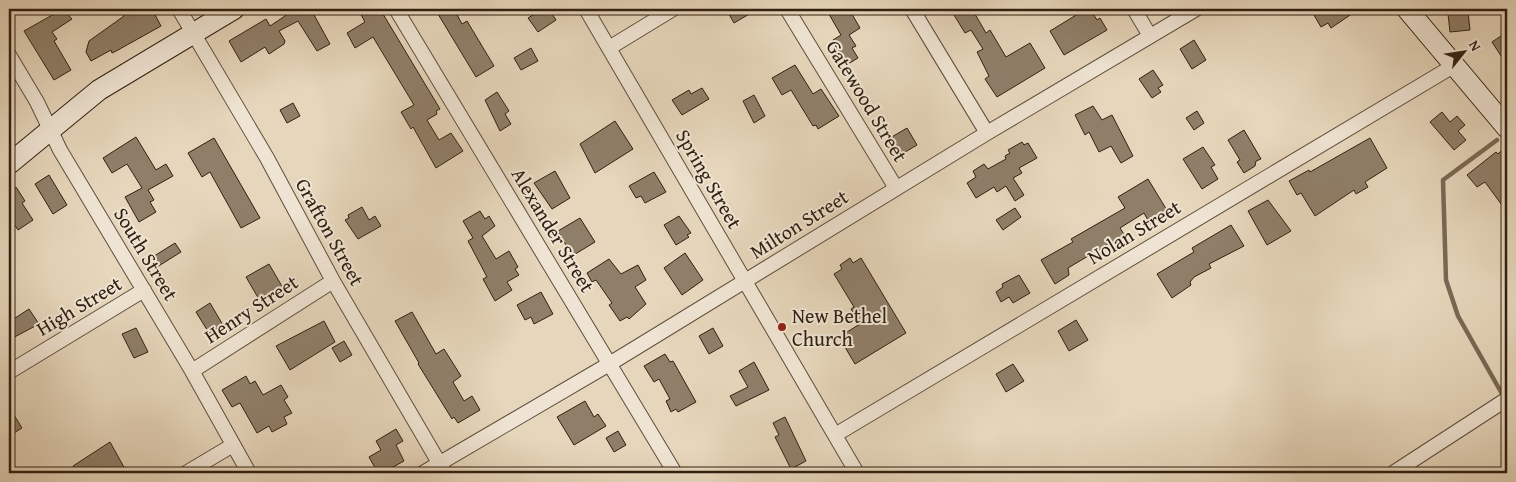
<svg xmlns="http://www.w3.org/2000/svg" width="1516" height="482" font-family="'Gentium Book Plus',serif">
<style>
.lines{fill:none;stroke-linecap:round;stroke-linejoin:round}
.stream{stroke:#786854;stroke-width:4.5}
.building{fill:#8f7f69;stroke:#302011}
.street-casing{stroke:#5e4e3c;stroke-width:16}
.secondary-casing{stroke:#302011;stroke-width:22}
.street{stroke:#efe4d3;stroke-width:14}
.secondary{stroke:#efe4d3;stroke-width:20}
.poi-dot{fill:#8f2418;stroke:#efe4d3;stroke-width:2}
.labels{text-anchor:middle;stroke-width:4;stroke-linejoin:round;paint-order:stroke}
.street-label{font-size:20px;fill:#302011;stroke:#efe4d3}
.poi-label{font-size:20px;fill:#302011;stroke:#efe4d3;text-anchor:start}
</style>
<rect width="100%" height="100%" fill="#e6d6bb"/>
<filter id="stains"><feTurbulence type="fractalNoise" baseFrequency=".004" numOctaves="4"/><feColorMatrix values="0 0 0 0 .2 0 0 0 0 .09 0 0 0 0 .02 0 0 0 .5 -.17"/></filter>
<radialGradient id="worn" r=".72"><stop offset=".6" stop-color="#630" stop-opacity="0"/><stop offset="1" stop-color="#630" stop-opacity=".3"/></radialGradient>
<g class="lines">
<path class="stream" d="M1497 140 1443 180 1446 280 1458 316 1501 392"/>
</g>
<path class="building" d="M63 9 72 19 52 32 57 39 54 41 71 70 54 80 24 31Z
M120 9H152L161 26 118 50 112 53 111 50 91 61 86 52 89 41 124 16Z
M285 9H321L313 13 330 44 317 51 298 21 279 31 285 41 284 44 269 54 265 47 241 62 229 41 266 19 270 26 288 14Z
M358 9H380L440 109 436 111 437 114 427 120 439 140 451 133 463 151 436 168 413 127 411 129 401 112 414 105 373 37 355 48 347 33 365 22Z
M435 9H454L462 24 467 21 494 66 476 77Z
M543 9H549L556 20 538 32 528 18Z
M726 9H758L734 23Z
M826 9H849L860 28 849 35 856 46 852 48 858 58 848 64 834 47 836 46 833 40 841 35Z
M965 9H972L986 33 990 30 1006 57 1030 43 1045 68 997 97 985 79 989 76 977 52 983 49 971 30 965 33 954 15Z
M1086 9H1090L1097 20 1100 18 1107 30 1064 55 1050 31Z
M1325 9H1359L1331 28 1328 23 1321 27 1314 15Z
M1468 12 1470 30 1450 32 1448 14Z
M1507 32V65L1492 42Z
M1194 40 1206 60 1192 69 1180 49Z
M531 48 538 61 521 70 514 58Z
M795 65 813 94 821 89 839 116 818 129 816 125 813 126 791 90 782 95 772 78Z
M1153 70 1163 85 1158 88 1161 92 1152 98 1139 79Z
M702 88 709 99 682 115 672 100 689 90 691 94Z
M497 92 509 111 505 114 511 124 500 131 485 100Z
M754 95 765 116 754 123 743 101Z
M293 103 300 116 287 123 280 110Z
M1093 106 1102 120 1112 115 1133 156 1121 163 1111 146 1099 152 1089 132 1085 135 1075 115Z
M1197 111 1204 123 1194 130 1186 118Z
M1442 112 1450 122 1457 116 1465 125 1458 131 1466 140 1454 150 1430 122Z
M615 121 633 149 595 173 580 144Z
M907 128 917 145 900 155 890 138Z
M1244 130 1261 159 1256 161 1255 166 1244 173 1237 162 1240 160 1228 140Z
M136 137 156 170 166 164 173 176 148 190 154 200 150 202 156 212 139 222 125 197 142 188 127 164 112 173 103 158Z
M214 138 260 218 241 228 210 172 202 177 188 153Z
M1370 138 1387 168 1365 182 1368 187 1356 194 1354 190 1315 216 1301 193 1297 195 1289 181 1309 170 1310 172Z
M1022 142 1024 145 1028 143 1037 158 1019 168 1022 173 1013 178 1024 195 1015 201 1006 186 997 192 994 187 976 198 967 183 976 177 973 171 984 164 988 169 1006 159 1005 156 1010 153 1008 150Z
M1203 147 1215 165 1211 167 1218 179 1202 189 1183 159Z
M1501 151 1507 159V212L1485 182 1477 187 1467 175 1496 152 1498 154Z
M555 171 570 198 552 209 534 183Z
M654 172 666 192 645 203 641 196 636 198 629 186Z
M49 175 67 205 53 214 35 184Z
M1148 179 1168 212 1150 224 1144 213 1120 228 1127 239 1113 248 1110 243 1068 268 1069 275 1055 284 1041 260 1073 242 1071 239 1125 208 1118 197Z
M16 187 25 201 22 203 33 220 18 230 9 216V191Z
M1268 200 1291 231 1267 245 1248 211Z
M362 207 369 220 375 216 381 226 358 239 345 220 349 218 348 215Z
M1015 208 1021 217 1003 230 996 220Z
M480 211 485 219 489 216 495 226 482 236 496 259 509 251 518 267 515 269 519 275 507 282 512 290 495 301 483 279 487 277 468 241 473 238 463 221Z
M679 216 691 233 687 235 689 237 676 245 664 225Z
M580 218 595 242 572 256 558 231Z
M1231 225 1244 246 1209 264 1211 268 1194 277 1190 282 1191 285 1172 298 1157 274 1194 252 1192 248Z
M175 243 181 252 157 267 151 258Z
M685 253 703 280 682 295 664 268Z
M850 258 853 263 861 258 906 333 855 364 839 337 860 324 851 309 854 307 834 274 842 269 840 265Z
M609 259 621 274 638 265 646 280 635 287 646 304 629 319 627 317 620 321 609 305 612 303 596 280 592 282 587 273Z
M269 264 283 288 260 301 246 277Z
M1019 275 1030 293 1013 303 1009 297 1001 302 996 292 1003 287 1002 284Z
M541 292 553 314 534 324 531 317 525 320 517 305Z
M210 303 223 325 209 333 196 312Z
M29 309 39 324 9 340V322Z
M412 312 436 354 444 349 461 376 453 382 464 401 472 396 480 410 458 423 454 417 452 419 418 364 419 363 395 321Z
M1076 320 1088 340 1069 351 1058 331Z
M324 321 335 342 290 370 276 346Z
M136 328 148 352 134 358 122 334Z
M713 328 723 346 709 354 699 336Z
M344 341 352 355 340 362 332 348Z
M665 354 670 362 673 361 696 402 678 412 676 409 671 412 666 401 670 399 659 379 654 382 644 366Z
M754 362 769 390 736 406 730 396 748 387 739 371Z
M1013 364 1024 381 1006 392 996 374Z
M246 376 250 384 255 381 263 395 281 385 288 397 284 400 292 413 284 417 287 424 272 432 269 426 257 433 240 403 232 407 222 390Z
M585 401 594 417 598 414 606 426 574 445 557 417Z
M9 407 22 428 9 436Z
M785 417 806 461 791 469 775 437 779 435 773 423Z
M396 429 403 441 396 445 404 461 382 473H378L369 457 381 450 376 441Z
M618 431 626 445 614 452 606 438Z
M110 442 125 469 118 473H77L73 466Z"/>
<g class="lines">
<g class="street-casing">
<path id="street" d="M179 9 267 158 333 281 445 473
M396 9 675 473
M586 9 857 473
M787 9 896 188
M912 9 987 133
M1134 9 1150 36
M609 48 673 9
M9 55 37 102 60 150 192 371 249 473
M192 371 333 281
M9 372 144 290
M835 435 1455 65
M186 473 233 445
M423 473 611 363 987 133 1196 9
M1393 473 1507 399"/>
</g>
<g class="secondary-casing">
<path id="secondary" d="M1407 9 1507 128
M9 164 99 90 234 9"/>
</g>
<use href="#street" class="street"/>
<use href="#secondary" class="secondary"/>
</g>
<circle class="poi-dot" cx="782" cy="327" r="5"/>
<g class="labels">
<g class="street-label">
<text transform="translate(867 101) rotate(59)" y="7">Gatewood Street</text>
<text transform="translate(709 179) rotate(60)" y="7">Spring Street</text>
<text transform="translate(799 224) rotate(-32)" y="7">Milton Street</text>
<text transform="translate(553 230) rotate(59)" y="7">Alexander Street</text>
<text transform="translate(330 232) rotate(61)" y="7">Grafton Street</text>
<text transform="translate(1134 232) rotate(-31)" y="7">Nolan Street</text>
<text transform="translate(146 254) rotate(59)" y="7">South Street</text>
<text transform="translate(79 306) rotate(-31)" y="7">High Street</text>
<text transform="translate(251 309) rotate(-33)" y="7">Henry Street</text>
</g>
<g class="poi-label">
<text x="792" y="323">New Bethel<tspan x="792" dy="23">Church</tspan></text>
</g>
</g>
<rect width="1516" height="482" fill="none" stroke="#e6d6bb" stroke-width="30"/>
<rect x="10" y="10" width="1496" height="462" fill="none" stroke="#302011" stroke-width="2.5"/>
<rect x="15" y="15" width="1486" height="452" fill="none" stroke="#302011"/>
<g transform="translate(1464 52) rotate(60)" stroke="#efe4d3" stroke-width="4" paint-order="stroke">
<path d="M0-4L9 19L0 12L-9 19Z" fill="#302011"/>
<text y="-8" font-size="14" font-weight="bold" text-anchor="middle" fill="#302011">N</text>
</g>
<rect width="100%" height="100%" filter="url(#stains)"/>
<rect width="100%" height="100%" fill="url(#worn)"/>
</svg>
